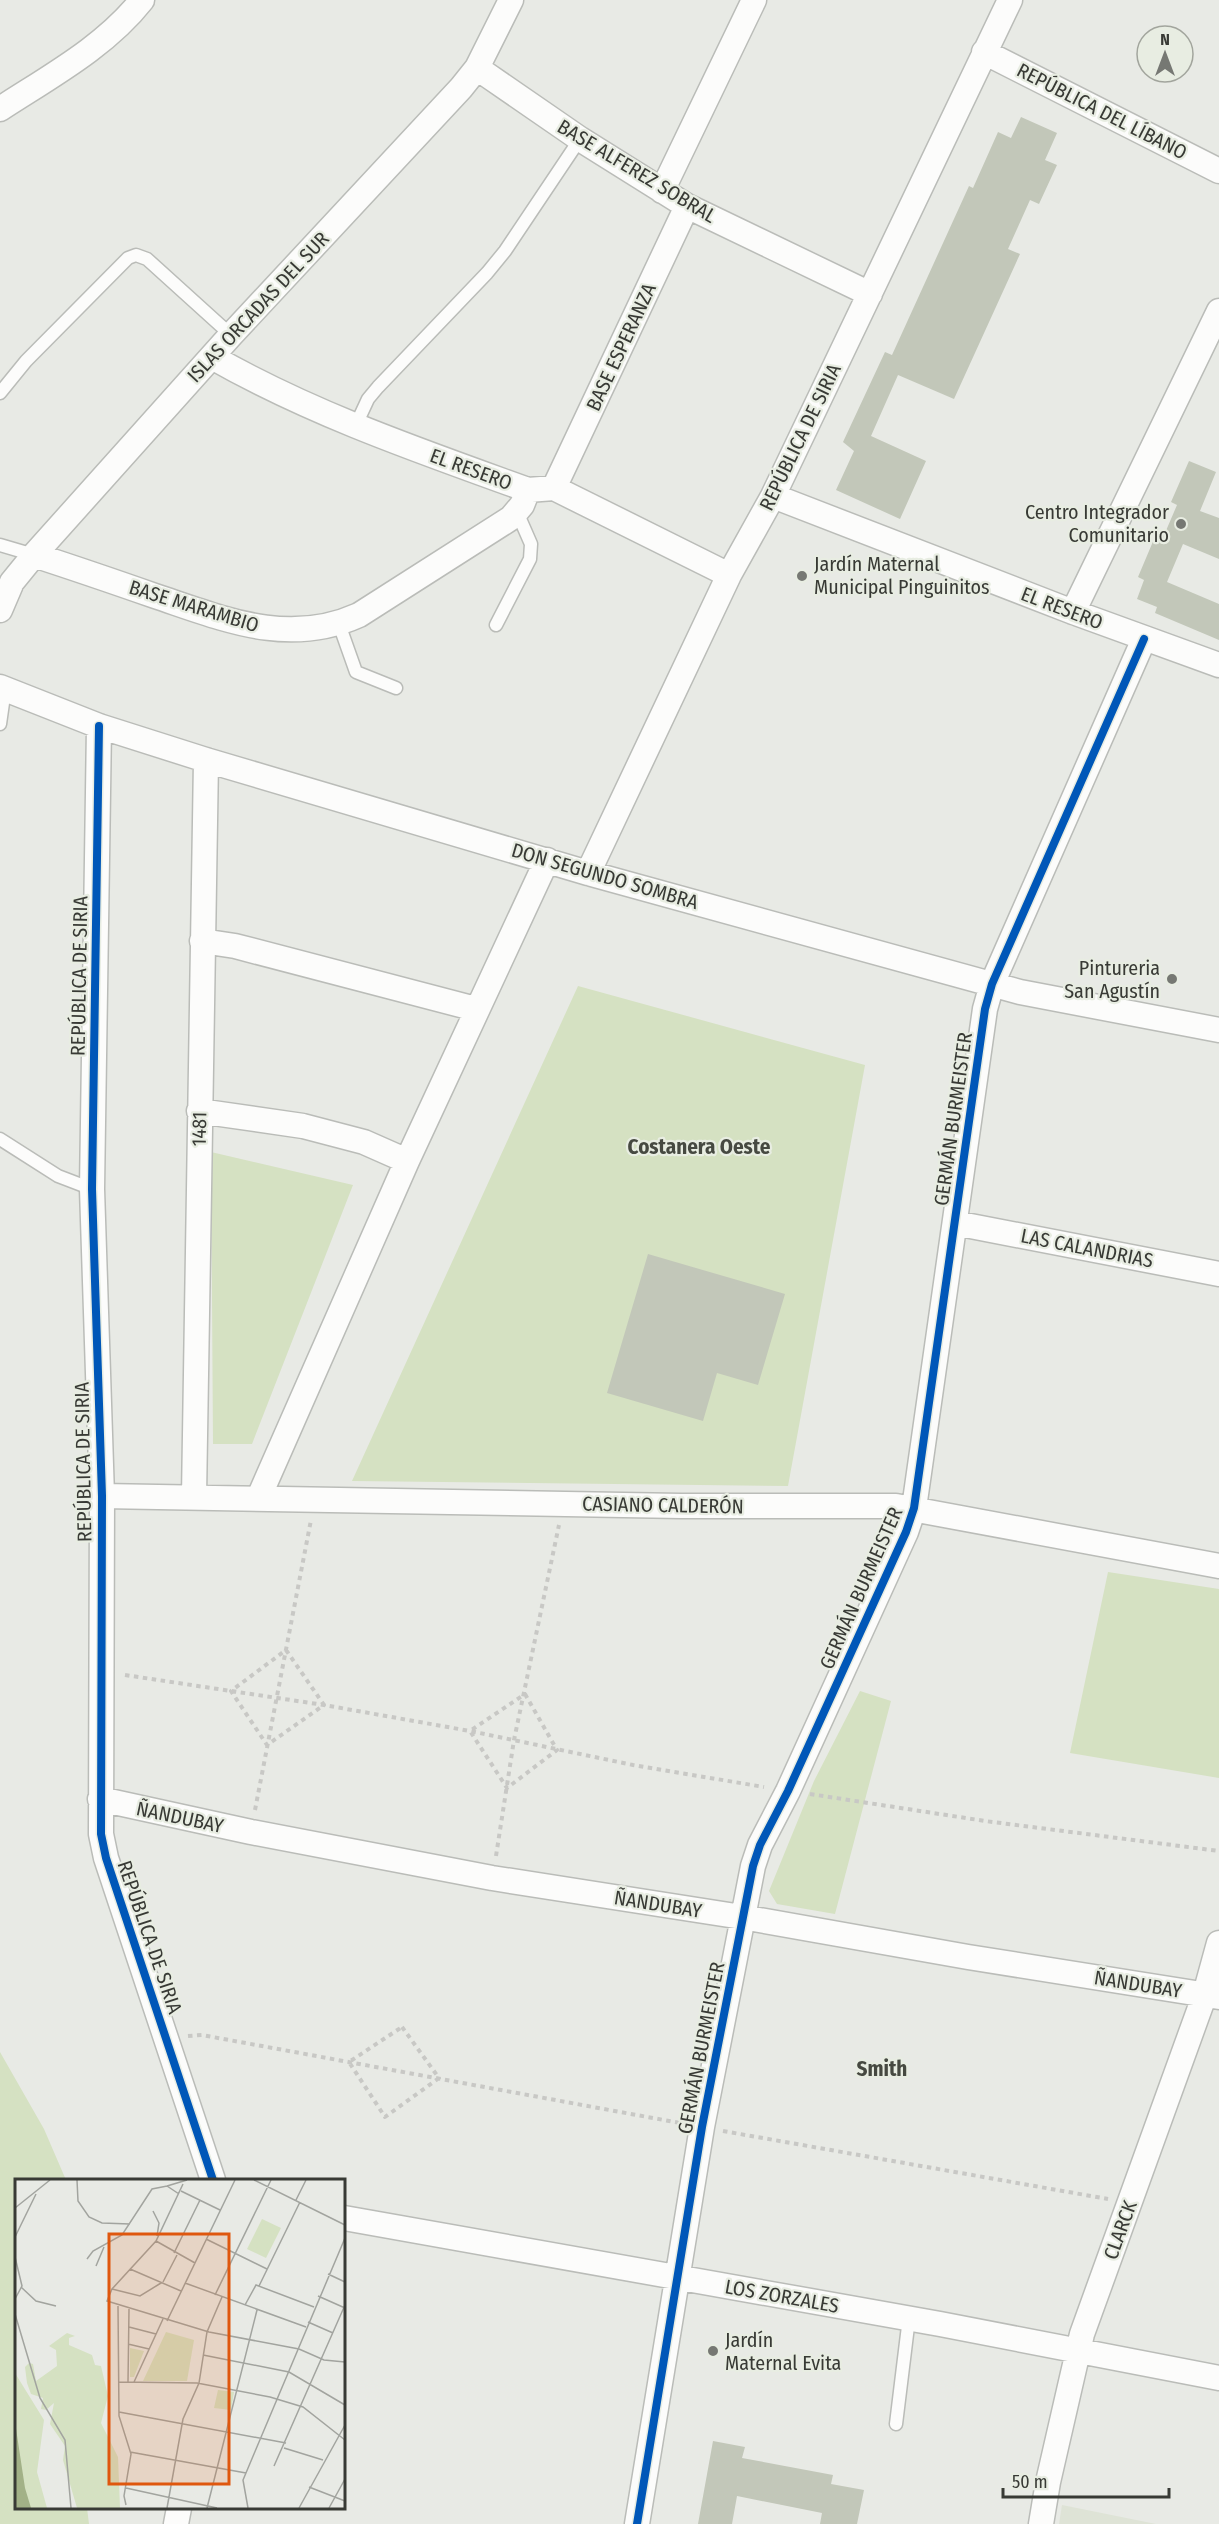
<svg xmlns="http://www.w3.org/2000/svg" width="1219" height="2524" font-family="'Fira Sans Condensed',sans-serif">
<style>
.built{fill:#dee3d6}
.green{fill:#d5e1c2}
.building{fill:#c2c7b9}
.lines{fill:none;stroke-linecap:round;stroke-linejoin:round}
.service-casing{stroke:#babcb8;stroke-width:15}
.minor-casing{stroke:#babcb8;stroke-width:27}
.path{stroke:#c8c8c5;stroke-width:4;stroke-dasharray:4.5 4.5;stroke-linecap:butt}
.service{stroke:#fcfcfb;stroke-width:12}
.minor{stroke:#fcfcfb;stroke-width:24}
.cycleway-casing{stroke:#e8ede2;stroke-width:11}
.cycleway{stroke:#0057b8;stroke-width:8}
.poi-dot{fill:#767873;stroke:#e8ede2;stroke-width:2}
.labels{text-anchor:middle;stroke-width:4.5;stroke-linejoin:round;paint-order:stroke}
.street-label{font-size:20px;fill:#383a35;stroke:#e8ede2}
.poi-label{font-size:20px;fill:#383a35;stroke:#e8ede2;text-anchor:end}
.neighbourhood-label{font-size:21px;font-weight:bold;fill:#464941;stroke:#e8ede2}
.inset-road{fill:none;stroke:#a2a49f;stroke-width:1.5}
.view{fill:#df570e;fill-opacity:0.15;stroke:#df570e;stroke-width:3}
.inset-edge{fill:none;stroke:#383a35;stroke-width:3}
</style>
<rect width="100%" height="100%" fill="#e8eae5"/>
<path class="built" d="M1062 2505 1156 2524H1059Z"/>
<path class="green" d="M578 986 865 1065 788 1486 352 1481Z
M211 1152 353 1185 252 1444H213Z
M1108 1572 1219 1589V1778L1070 1753Z
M860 1691 891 1701 835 1914 777 1904 769 1891 814 1781Z
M0 2052 44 2129 66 2180H16V2508H87L89 2524H0Z"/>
<path class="building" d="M1021 117 1057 133 1045 160 1057 165 1039 204 1030 200 1008 249 1020 254 954 399 898 375 871 436 926 461 900 519 836 490 854 451 843 442 885 352 892 355 969 186 973 188 998 132 1011 138Z
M1189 461 1216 472 1200 511 1219 518V559L1183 544 1167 582 1219 604V640L1155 613 1157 607 1137 599 1144 580 1138 577 1157 532 1165 533 1177 505 1171 502Z
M648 1254 785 1294 758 1385 717 1373 703 1421 607 1393Z
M713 2441 745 2447 742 2458 833 2475 831 2484 864 2490 857 2524H820L822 2513 737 2496 732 2524H698Z"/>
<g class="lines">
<g class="service-casing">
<path id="service" d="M0 393 26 361 128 258 136 255 147 259 231 335
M355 427 368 399 378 387 487 273 505 251 580 139
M0 545 34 555
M339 624 356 672 396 688
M496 625 530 559 531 544 517 512
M0 724 5 689
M0 1139 58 1176 92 1189
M896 2424 909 2318"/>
</g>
<g class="minor-casing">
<path id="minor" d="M984 52 1219 171
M477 68 580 139 687 206 870 294
M0 109C49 77 105 47 142 0
M662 191 754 0
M212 357C312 414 420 451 528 490L554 488 729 575
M554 488 687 206
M773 496 1073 612 1219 665
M34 555C74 568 115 582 155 596 224 619 288 647 359 615L511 518 522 505 528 490
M0 610 12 582 34 555 231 335 461 88 477 68 511 0
M1073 612 1219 311
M0 687 99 726 206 760 588 873 1020 992 1219 1030
M99 726 92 1189 102 1496 101 1834 106 1858 213 2180
M588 873 729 575 773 496 1010 0
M202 941 235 946 476 1009
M199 1111 303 1126 364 1142 407 1161
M955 1223 1219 1274
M102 1496 681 1506H896L1219 1566
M194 1497 206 760
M259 1497 407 1161 547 860
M100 1799 251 1832 492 1878 742 1917 968 1957 1219 1997
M344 2218 940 2324 1219 2378
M176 2524 179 2508
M637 2524 702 2127 753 1866 760 1845 788 1791 906 1532 914 1508 985 1009 992 984 1144 639
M1041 2524 1048 2482 1082 2334 1205 1994 1219 1943"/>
</g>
<path class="path" d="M286 1650 324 1705 267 1745 231 1691Z
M125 1675 324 1705 470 1731 633 1765 764 1787
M525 1694 557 1750 507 1788 470 1731Z
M810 1794 985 1821 1219 1851
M255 1810 311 1520
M496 1856 514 1740 559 1525
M402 2027 439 2078 385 2117 349 2062Z
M188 2036 202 2035 680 2123
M723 2131 1108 2199"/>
<use href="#service" class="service"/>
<use href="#minor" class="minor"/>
<g class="cycleway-casing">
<path id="cycleway" d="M99 726 92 1189 102 1496 101 1834 106 1858 213 2180
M637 2524 702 2127 753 1866 760 1845 788 1791 906 1532 914 1508 985 1009 992 984 1144 639"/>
</g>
<use href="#cycleway" class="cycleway"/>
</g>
<g class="poi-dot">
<circle cx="1181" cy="524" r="6"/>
<circle cx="802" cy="576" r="6"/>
<circle cx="1172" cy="979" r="6"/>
<circle cx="713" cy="2351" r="6"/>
</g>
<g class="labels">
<g class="street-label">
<text transform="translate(1102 111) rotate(27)" y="7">REPÚBLICA DEL LÍBANO</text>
<text transform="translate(637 171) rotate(31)" y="7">BASE ALFEREZ SOBRAL</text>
<text transform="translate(258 307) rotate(-47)" y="7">ISLAS ORCADAS DEL SUR</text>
<text transform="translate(621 347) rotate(-65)" y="7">BASE ESPERANZA</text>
<text transform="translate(800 437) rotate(-64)" y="7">REPÚBLICA DE SIRIA</text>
<text transform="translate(471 469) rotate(20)" y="7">EL RESERO</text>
<text transform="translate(194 606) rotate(17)" y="7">BASE MARAMBIO</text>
<text transform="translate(1062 608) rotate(21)" y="7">EL RESERO</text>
<text transform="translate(605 876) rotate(16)" y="7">DON SEGUNDO SOMBRA</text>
<text transform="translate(79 976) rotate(-89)" y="7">REPÚBLICA DE SIRIA</text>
<text transform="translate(953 1119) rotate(-82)" y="7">GERMÁN BURMEISTER</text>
<text transform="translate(199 1129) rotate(-89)" y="7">1481</text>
<text transform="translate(1087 1248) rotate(11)" y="7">LAS CALANDRIAS</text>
<text transform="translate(83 1462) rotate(-91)" y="7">REPÚBLICA DE SIRIA</text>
<text transform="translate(663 1505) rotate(1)" y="7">CASIANO CALDERÓN</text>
<text transform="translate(861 1588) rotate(-66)" y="7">GERMÁN BURMEISTER</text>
<text transform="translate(180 1817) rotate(12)" y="7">ÑANDUBAY</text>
<text transform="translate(658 1904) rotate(9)" y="7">ÑANDUBAY</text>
<text transform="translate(150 1937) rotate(71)" y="7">REPÚBLICA DE SIRIA</text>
<text transform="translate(1138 1984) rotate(9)" y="7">ÑANDUBAY</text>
<text transform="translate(701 2048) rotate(-79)" y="7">GERMÁN BURMEISTER</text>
<text transform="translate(1120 2230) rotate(-70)" y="7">CLARCK</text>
<text transform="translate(782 2296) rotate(10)" y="7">LOS ZORZALES</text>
</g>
<g class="poi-label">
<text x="1169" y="519">Centro Integrador<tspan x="1169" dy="23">Comunitario</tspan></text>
<text x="814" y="571" text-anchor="start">Jardín Maternal<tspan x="814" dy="23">Municipal Pinguinitos</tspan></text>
<text x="1160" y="975">Pintureria<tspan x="1160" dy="23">San Agustín</tspan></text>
<text x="725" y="2347" text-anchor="start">Jardín<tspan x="725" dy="23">Maternal Evita</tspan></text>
</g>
<g class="neighbourhood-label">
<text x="699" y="1154">Costanera Oeste</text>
<text x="882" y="2076">Smith</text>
</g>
</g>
<g transform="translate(15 2179)">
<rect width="330" height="330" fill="#e8eae5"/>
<path d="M247 40 266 49 251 79 232 70ZM151 153 179 161 172 202H128ZM52 154 60 157 54 159V166L77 176 80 186 86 187 93 217 86 244 103 278 105 329H62L48 281 50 267 35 245 39 224 31 231 26 230 28 219 16 215 12 204 10 188 14 184 18 185 21 202 42 187 41 171 34 167ZM115 169 129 172 119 198H115ZM0 194 29 241 22 293 32 329H0ZM203 211 219 213 216 231 199 229Z" fill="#d5e1c2"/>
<path d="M0 243 10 309 16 329H0Z" fill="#a2b187"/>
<path class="inset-road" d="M62 1 63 22 74 38 87 44 115 45M239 1 330 46M168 5 141 62 97 110 92 122 194 153 284 170 309 181 330 183M152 7 172 1M166 12 205 31M281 21 291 1M0 29 35 1M138 32 144 44 142 57M0 58 21 15M191 60 252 90M141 62 180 84M159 74 185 21M0 78 7 107 0 120M72 80 78 72 107 56 137 10 152 7 164 15M81 87 89 68M115 90 166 112M313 95 330 103M148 103 162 76M170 104 291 148M244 107 285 23M6 108 21 122 41 127M97 110 125 117 146 104M200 116 256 1M303 117 330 129M230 126 241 106 299 128M103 127 104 237 116 275 109 317 111 326M0 135 25 219 50 261 56 329M152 142 220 1M293 143 318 154M114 148 141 155M113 165 134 170M188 176 274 193 330 226M104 203 182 204 255 218 288 228 330 261M113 203 114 130M119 203 148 140M104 233 271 264M269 269 308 281M115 273 231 294M259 287 330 126M294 308 330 322M111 309 202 329M152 329 168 240 184 204 192 153 207 118M192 329 242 131M233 329 228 301 330 59M284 329 330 246M314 329 330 300"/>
<path class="view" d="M94 55H214V305H94Z"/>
<rect width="330" height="330" class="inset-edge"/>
</g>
<g transform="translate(1165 54)"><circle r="28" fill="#e8ede2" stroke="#a2a59d" stroke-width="1.5"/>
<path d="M0-4.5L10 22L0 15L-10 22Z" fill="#767873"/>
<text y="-9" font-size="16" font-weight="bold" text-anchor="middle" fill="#383a35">N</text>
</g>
<path d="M1003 2488v9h166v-9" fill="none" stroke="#383a35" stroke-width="3"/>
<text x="1012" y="2488" font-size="18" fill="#383a35" stroke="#e8ede2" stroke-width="4.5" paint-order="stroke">50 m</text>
</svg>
